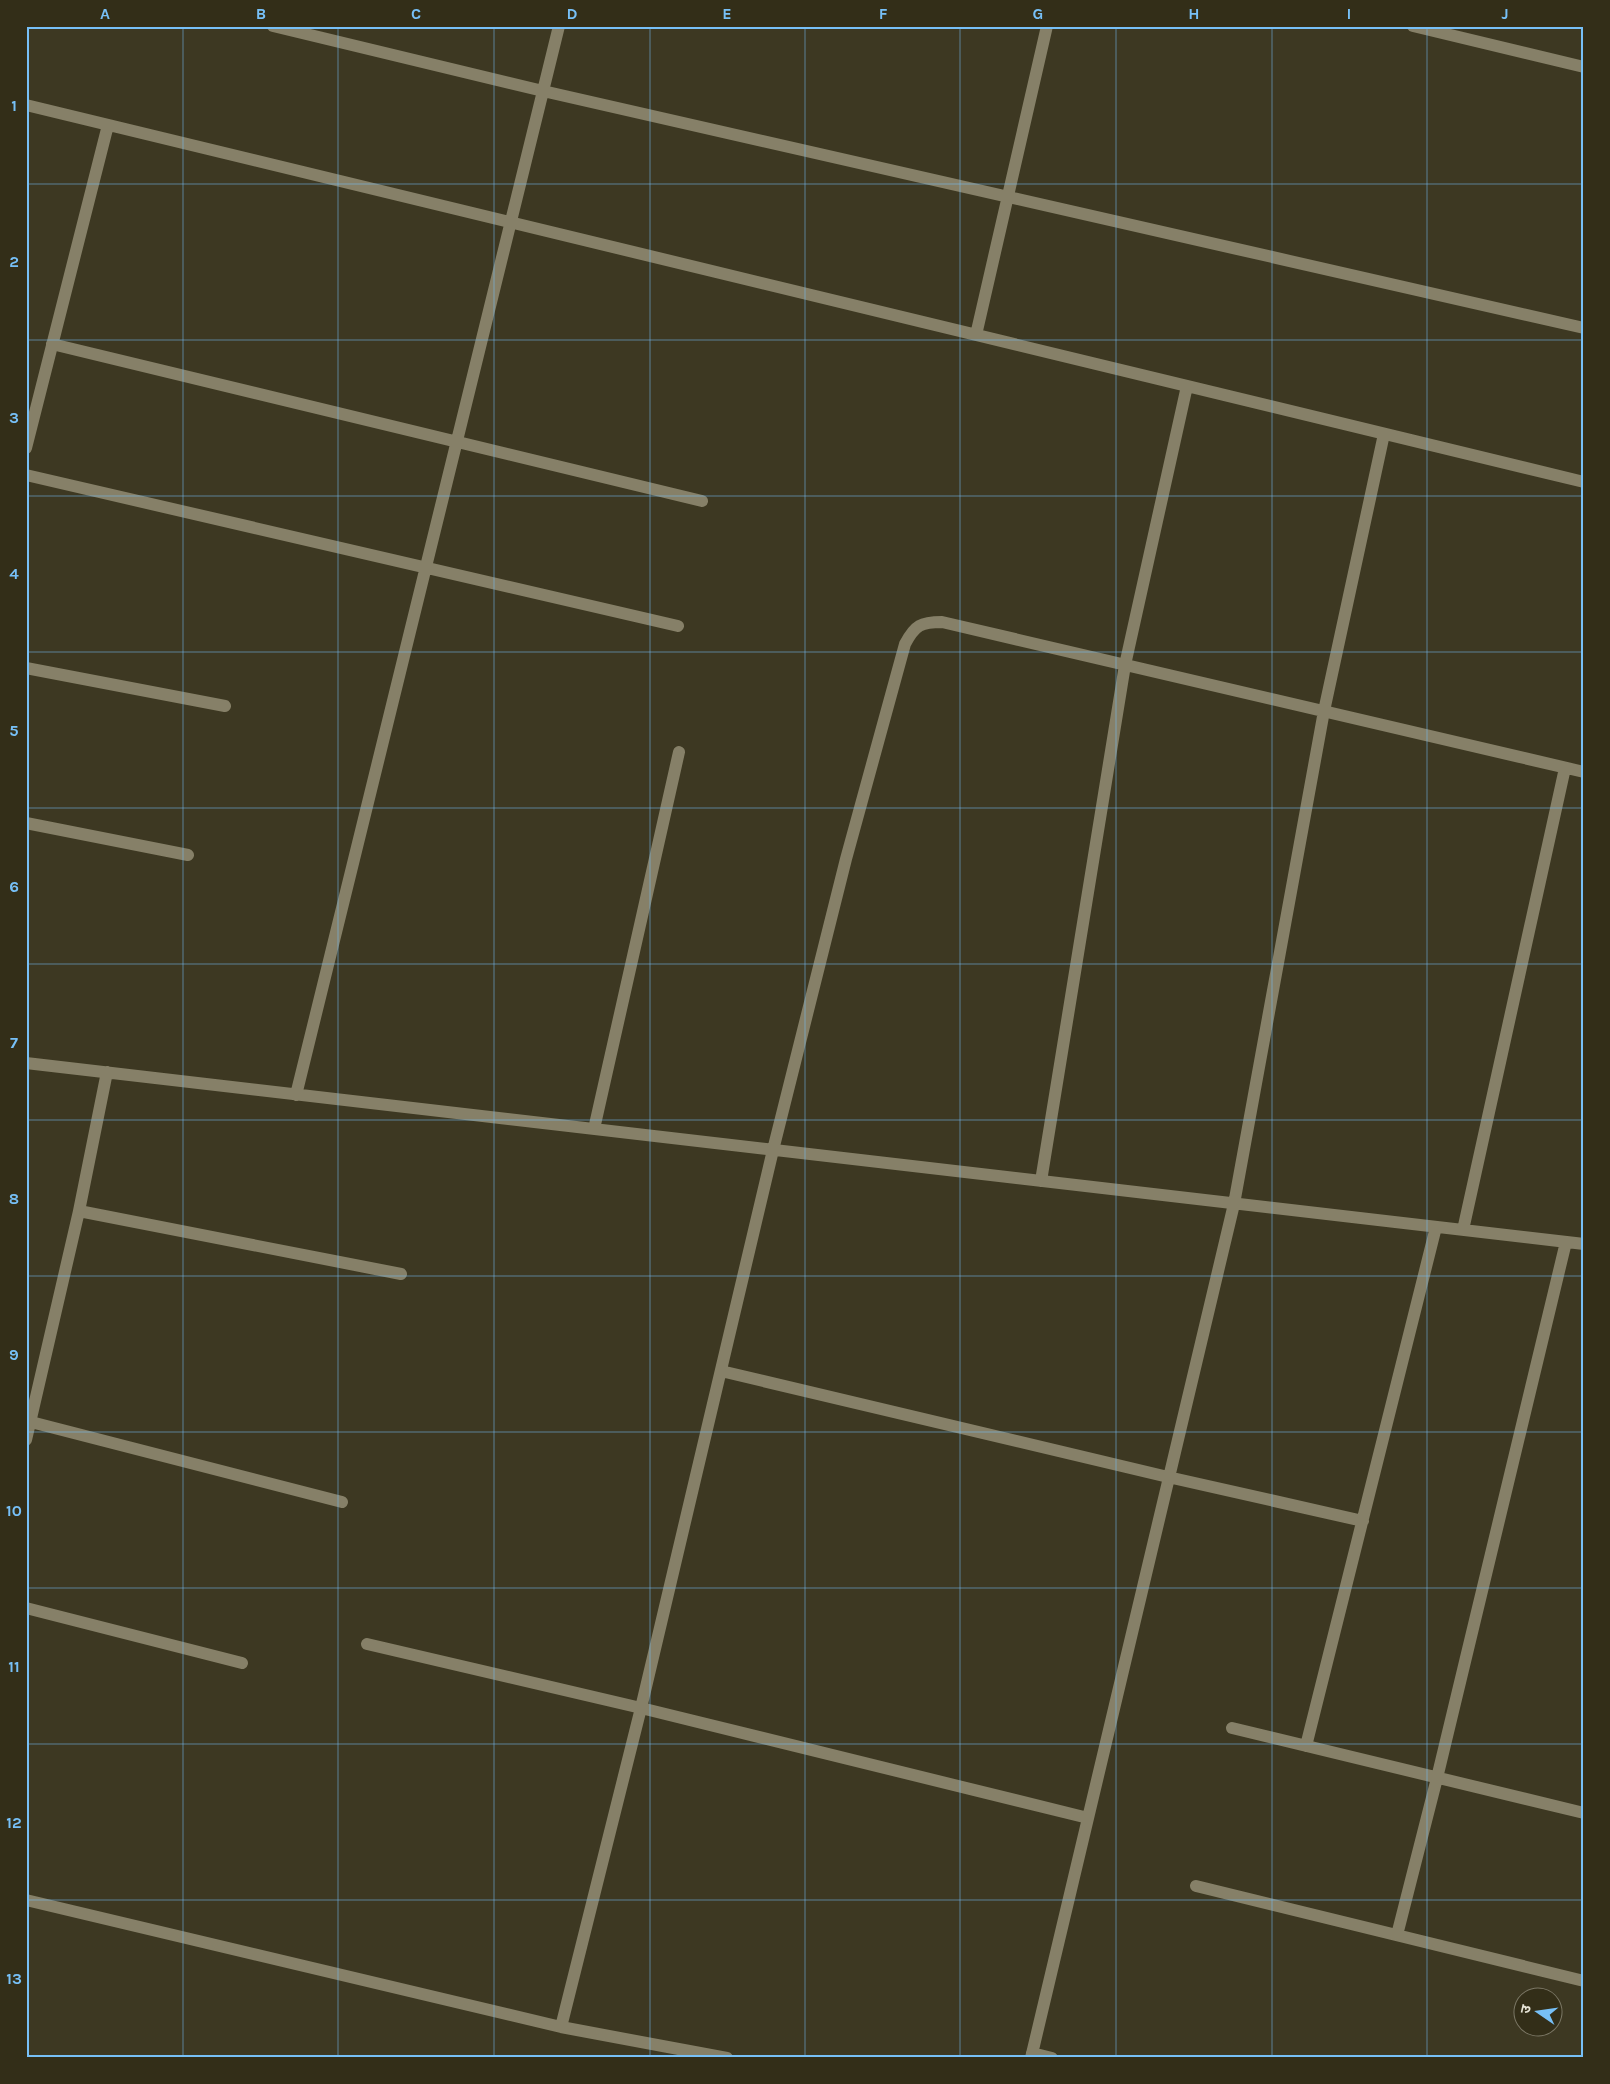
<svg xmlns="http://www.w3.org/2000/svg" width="1610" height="2084" font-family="Karla,'Noto Sans Devanagari',sans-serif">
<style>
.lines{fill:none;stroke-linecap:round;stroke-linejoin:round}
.minor{stroke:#868068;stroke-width:12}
.grid{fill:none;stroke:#77c0f7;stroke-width:1;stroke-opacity:0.55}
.neatline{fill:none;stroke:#77c0f7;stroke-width:2}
.grid-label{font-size:16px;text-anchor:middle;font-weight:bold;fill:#77c0f7}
</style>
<rect width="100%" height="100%" fill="#3d3822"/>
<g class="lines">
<path class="minor" d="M273 26 543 91 1584 328
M1413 26 1584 67
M26 105 1584 482
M976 335 1047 26
M52 344 702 501
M26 448 108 125
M26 475 678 626
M26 668 225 706
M26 823 188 855
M26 1063 1584 1244
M296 1095 559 26
M594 1129 679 752
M1041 1181 1125 665 1187 386
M79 1211 401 1274
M1463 1230 1565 768
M721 1371 1168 1477 1363 1521
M31 1422 342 1502
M26 1440 79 1211 107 1072
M26 1608 242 1663
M367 1644 641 1708 1088 1818
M1232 1728 1584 1813
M1306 1746 1436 1227
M1196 1886 1584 1981
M26 1900 561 2027 727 2058
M1397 1935 1437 1778 1566 1242
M561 2027 641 1708 773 1150 846 859 905 644C915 625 921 622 942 622L1584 772
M1032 2053 1052 2058
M1031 2058 1234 1204 1324 711 1384 434"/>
</g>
<path class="grid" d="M183 26V2058M338 26V2058M494 26V2058M650 26V2058M805 26V2058M960 26V2058M1116 26V2058M1272 26V2058M1427 26V2058M26 184H1584M26 340H1584M26 496H1584M26 652H1584M26 808H1584M26 964H1584M26 1120H1584M26 1276H1584M26 1432H1584M26 1588H1584M26 1744H1584M26 1900H1584"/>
<rect width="1610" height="2084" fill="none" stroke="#332e18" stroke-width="55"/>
<g transform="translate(1538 2012) rotate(283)"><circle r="24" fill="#332e18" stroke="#7b7765"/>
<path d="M0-4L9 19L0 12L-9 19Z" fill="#77c0f7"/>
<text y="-8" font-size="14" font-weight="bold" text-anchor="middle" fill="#e8e5d8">उ</text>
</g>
<rect x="28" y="28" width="1554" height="2028" class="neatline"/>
<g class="grid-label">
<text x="105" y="19">A</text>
<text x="261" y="19">B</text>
<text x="416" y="19">C</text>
<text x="572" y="19">D</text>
<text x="727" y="19">E</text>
<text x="883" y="19">F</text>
<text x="1038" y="19">G</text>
<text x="1194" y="19">H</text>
<text x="1349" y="19">I</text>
<text x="1505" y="19">J</text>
<text x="14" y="111">1</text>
<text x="14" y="267">2</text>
<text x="14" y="423">3</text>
<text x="14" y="579">4</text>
<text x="14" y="736">5</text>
<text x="14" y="892">6</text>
<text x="14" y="1048">7</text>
<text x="14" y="1204">8</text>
<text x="14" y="1360">9</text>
<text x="14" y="1516">10</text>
<text x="14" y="1672">11</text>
<text x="14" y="1828">12</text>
<text x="14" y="1984">13</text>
</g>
</svg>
